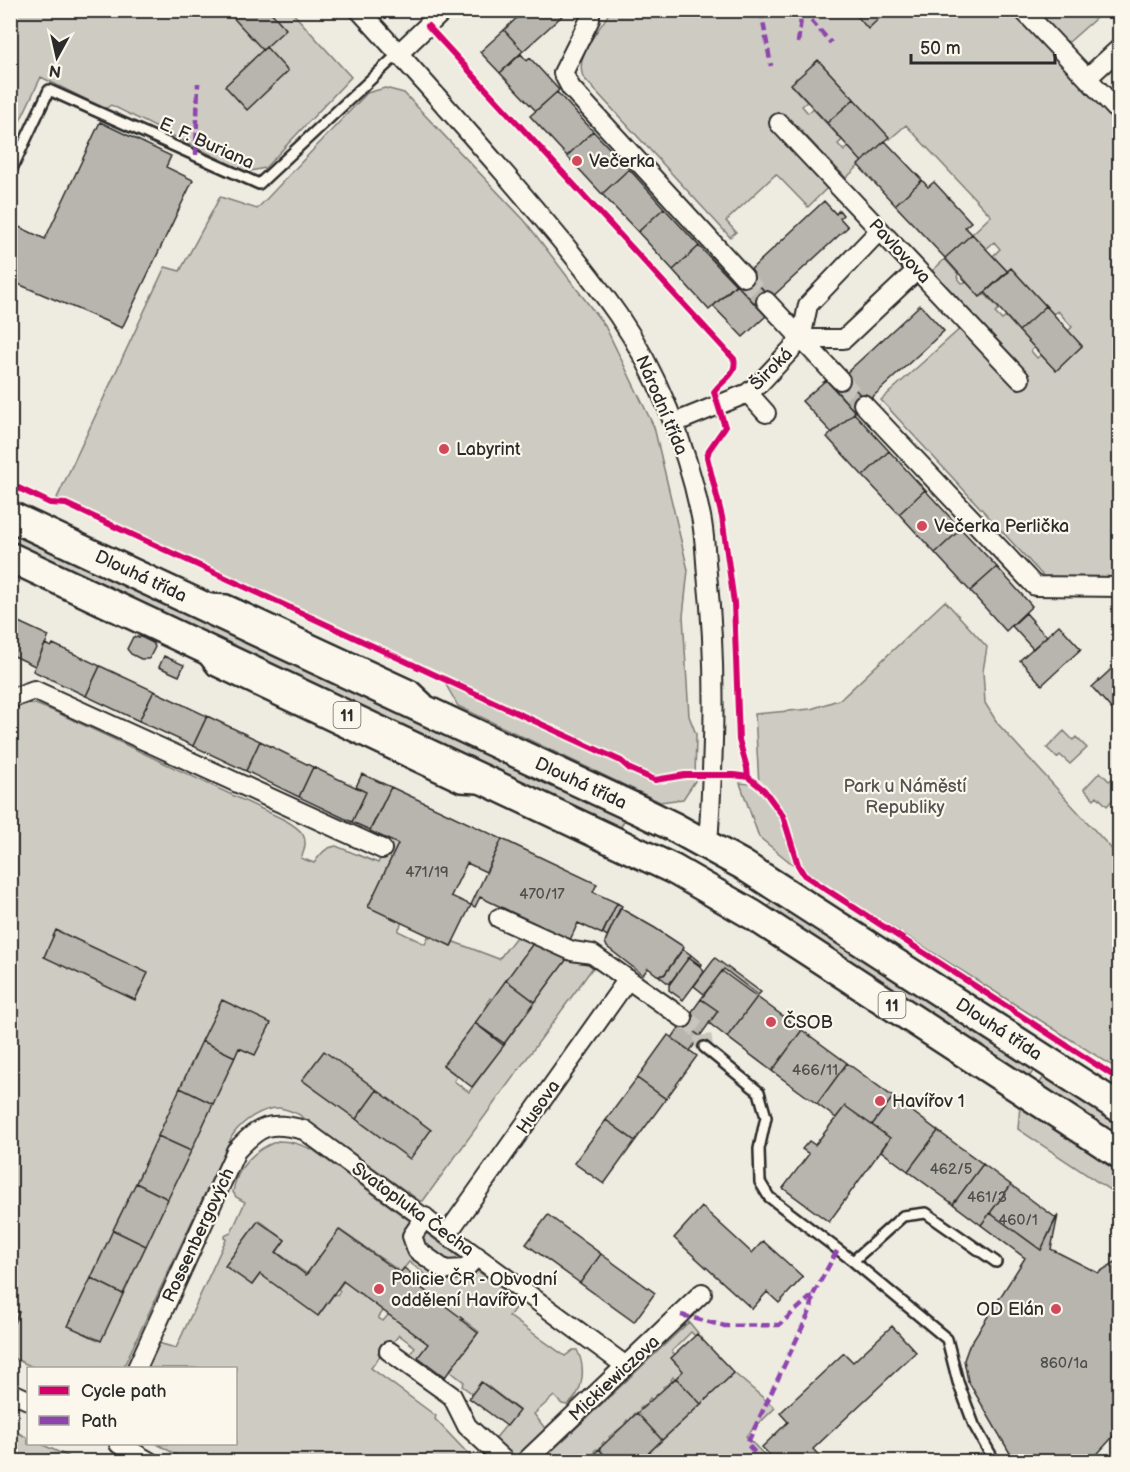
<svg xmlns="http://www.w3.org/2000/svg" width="1130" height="1472" font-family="'Balsamiq Sans',sans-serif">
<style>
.green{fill:#cecbc2;stroke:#7c7b76;stroke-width:1.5}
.building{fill:#b8b5ae;stroke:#2b2b2b;stroke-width:1.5}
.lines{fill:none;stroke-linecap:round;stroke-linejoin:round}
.street-tunnel{stroke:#c7c5bc;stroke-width:18;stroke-dasharray:18 9;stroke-linecap:butt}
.lane-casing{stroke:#2b2b2b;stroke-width:14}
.street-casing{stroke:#2b2b2b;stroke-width:22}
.primary-casing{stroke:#2b2b2b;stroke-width:33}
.lane{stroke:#fbf7ec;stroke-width:9}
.street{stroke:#fbf7ec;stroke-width:18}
.primary{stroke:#fbf7ec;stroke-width:28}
.quiet{stroke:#8e44ad;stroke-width:4.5;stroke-dasharray:9 4.5;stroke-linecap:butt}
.cycleway-casing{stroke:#fbf7ec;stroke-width:10}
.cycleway{stroke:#d6006c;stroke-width:6}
.poi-dot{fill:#d1495b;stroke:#fbf7ec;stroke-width:2}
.labels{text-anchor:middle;stroke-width:4.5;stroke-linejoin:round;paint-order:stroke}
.number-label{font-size:15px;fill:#4e4e4c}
.shield{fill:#fbf7ec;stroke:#696865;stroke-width:1.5}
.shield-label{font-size:16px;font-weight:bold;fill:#2b2b2b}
.street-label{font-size:18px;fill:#2b2b2b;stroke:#fbf7ec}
.poi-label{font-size:18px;fill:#2b2b2b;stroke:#fbf7ec;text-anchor:start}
.park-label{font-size:18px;fill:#545351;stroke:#fbf7ec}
</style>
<rect width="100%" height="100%" fill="#eeebe0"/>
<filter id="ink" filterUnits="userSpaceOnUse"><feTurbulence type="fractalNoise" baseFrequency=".0167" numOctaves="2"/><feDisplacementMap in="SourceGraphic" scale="12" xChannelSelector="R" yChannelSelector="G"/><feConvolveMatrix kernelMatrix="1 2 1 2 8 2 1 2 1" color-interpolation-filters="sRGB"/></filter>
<g filter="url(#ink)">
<path class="green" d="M10 11H291L351 77 265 168 246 172 111 105 105 109 41 77 11 140Z
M610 11H1016L1119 122V582L1045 578 881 400 962 327 1026 373 932 271 945 259 958 274 957 277 962 283 966 282 980 297 985 294 999 309 995 313 1002 320 1006 317 1034 347 1031 351 1037 358 1041 355 1056 370 1082 346 1068 331 1072 327 1058 311 1053 314 1011 268 1007 271 993 256 1000 249 994 242 986 249 972 234 991 216 906 125 890 139 819 61 798 80 796 78 792 86 807 102 802 106 808 113 813 109 842 140 838 144 844 151 848 147 863 162 846 178 789 118 785 121 809 162 806 165 820 180 830 185 808 207 776 174 726 221 736 232 730 237 583 77C574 53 601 30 610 11Z
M1037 11H1036H1104L1069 42 1064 40Z
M385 88 404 93 525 221 605 326 654 427 688 570 683 616 689 716 696 734 695 781 683 799 660 802 458 706 441 676 57 498 165 267 180 271 220 197 257 209 367 93Z
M12 529 626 816 619 831 11 546Z
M945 601 987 647 983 671 985 703 998 724 1119 857V1070L791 863 759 837 740 783 759 785 755 714 811 709 841 699Z
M26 703 35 704 56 712 285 820C302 830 311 837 301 858L314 863C321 854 324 848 336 846L378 863 389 839 398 843 402 922 398 931 425 944 428 937 430 938 432 936 451 946 454 942 499 959 519 933 537 938 493 1000 490 998 487 1003 489 1005 444 1066 457 1076 454 1081 469 1092 566 960 562 957 565 952 594 966 423 1201H420L298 1114C293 1112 286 1109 280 1108 262 1107 241 1122 232 1136L123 1368H35L11 1357V708Z
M1064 731 1073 740 1076 737 1087 748 1070 764 1060 755 1057 758 1047 748Z
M1100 772 1109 781 1113 778 1119 785V793L1107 806 1097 796 1094 799 1084 789Z
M772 901 1036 1067 1027 1080 766 910Z
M1046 1074 1119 1122V1141L1037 1087Z
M1020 1105 1119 1173V1196L1018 1129Z
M278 1141C291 1141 301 1144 313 1150L520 1302 509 1316 565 1356 573 1350H577C586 1367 584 1394 567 1405L562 1404 554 1396 534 1414 544 1427 545 1432 518 1457 511 1456 494 1440 519 1410 482 1382 473 1394 462 1386 464 1382 450 1371 479 1332 420 1287 427 1276 409 1262 401 1272 340 1230 307 1274 277 1252 285 1240 259 1220 226 1265 252 1285 261 1273 319 1315 334 1294 337 1295 340 1291 338 1289 344 1281 384 1310 378 1318 383 1321 389 1314 429 1343 421 1361 424 1364 426 1362 428 1363 427 1366 431 1370 434 1367 446 1376 442 1383 408 1357 415 1347 399 1335 391 1345 386 1342 378 1353 380 1356 371 1368 436 1416 435 1419 475 1461H187L157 1444H236V1368H143L158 1343 176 1348 226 1239 224 1238 226 1235 231 1233 245 1202 236 1197 233 1192C236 1167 255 1149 278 1141Z
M689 1322 698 1333 695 1336 691 1332 672 1351 675 1355 672 1358 684 1371 675 1379 673 1377 671 1380 672 1382 663 1387 664 1389 652 1400 650 1398 648 1401 649 1403 640 1408 641 1410 637 1415 635 1413 629 1422 627 1420 625 1423 626 1424 609 1437 610 1439 606 1443 604 1442 602 1444 603 1446 598 1450 597 1449 594 1451 595 1453 587 1458 586 1461 540 1462Z
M734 1373 775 1408 746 1436 770 1461 639 1462Z
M11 1429 28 1438V1444H41L78 1461H11Z"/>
<path class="building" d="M226 10H269L286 29 263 50Z
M525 10H557L562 16 523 51 504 30Z
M852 10H888L868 29Z
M504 30 523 51 500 73 480 52Z
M266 47 288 71 247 110 225 86Z
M521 54 527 61 530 58 559 90 536 111 500 73Z
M818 60 854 99 827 123 791 84Z
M557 92 593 131 567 156 530 116Z
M854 99 889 137 862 162 827 123Z
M100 122 171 156 166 167 193 180 122 328 11 281 10 283V230L14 232 17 226 45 239Z
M593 131 629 169 602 194 567 156Z
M885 141 922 180 895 205 858 165Z
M629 169 664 208 638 232 602 194Z
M922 180 928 187 934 182 971 222 965 227 972 234 945 258 895 205Z
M824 201 836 214 839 210 843 215 840 218 848 227 771 298 747 273Z
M664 208 699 246 673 270 638 232Z
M972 234 1008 272 980 297 945 258Z
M699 246 736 285 709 310 673 270Z
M1011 268 1046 306 1019 331 985 292Z
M748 273 770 297 759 308 736 284Z
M736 284 766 316 743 337 713 306Z
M920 305 944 331 867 402 843 376Z
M1046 306 1082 346 1056 371 1019 331Z
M844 377 866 401 855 412 833 387Z
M826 380 855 412 832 433 802 401Z
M854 413 889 451 863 476 827 437Z
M889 451 925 490 899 514 863 476Z
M925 490 961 529 935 553 899 514Z
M961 529 997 567 970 591 935 553Z
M997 567 1032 606 1006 631 970 591Z
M1026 613 1033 621 1032 622 1047 636 1033 649 1012 626Z
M10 618 49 636 35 666 10 654Z
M1059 625 1081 649 1042 685 1020 660Z
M133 637H141L153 643 155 647 149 659H141L131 654 127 649Z
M45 644 51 647 53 644 100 666 86 696 33 671Z
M164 656 184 665 179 676 159 667Z
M1120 661V723L1113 717 1116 714 1092 687Z
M100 666 154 691 139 721 86 696Z
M154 691 207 716 193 746 139 721Z
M207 716 260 741 246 771 193 746Z
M260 741 313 767 299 797 246 771Z
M313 767 366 792 352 822 299 797Z
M362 774 391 787 370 830 352 822 366 792 356 787Z
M391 787 502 839 486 872 467 863 451 896 471 905 451 946 368 907 398 844 370 831Z
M502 839 597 884 593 892 617 903 602 934 578 923 570 940 480 897 475 907 471 905Z
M617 903 622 906 607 936 603 933Z
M620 908 655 928 684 947 664 975H657L648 968 643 975 607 947 605 942Z
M56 930 148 973 135 1000 44 957Z
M537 938 567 959 535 1002 506 980Z
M683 949 691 955 669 984 659 976 665 974Z
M691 955 702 964 701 967 689 958Z
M689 957 700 965 704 972 683 1000 669 990V985Z
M715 958 761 992 758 995 724 969 704 994 694 986Z
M722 971 757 997 727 1037 709 1023 718 1011 701 999Z
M506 980 535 1002 503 1045 475 1023Z
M757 997 802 1030 772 1071 727 1037Z
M701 999 718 1011 700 1036 683 1024Z
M222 1000 271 1023 255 1055 239 1048 235 1057 202 1041Z
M683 1022V1024L700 1036 690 1051 672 1038Z
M475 1023 505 1044 472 1087 443 1065Z
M802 1030 847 1063 817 1104 772 1071Z
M668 1035 697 1056 666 1099 637 1078Z
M202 1041 235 1057 213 1104 180 1088Z
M324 1051 377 1090 356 1119 302 1080Z
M847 1063 893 1097 872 1125 845 1106 836 1118 817 1104Z
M637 1078 666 1099 635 1141 606 1120Z
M180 1088 213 1104 191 1151 158 1136Z
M377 1090 431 1130 410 1159 356 1119Z
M893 1097 938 1131 908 1171 881 1151 890 1138 872 1125Z
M845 1106 890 1138 829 1222 783 1188 809 1154 802 1149 809 1141 815 1145Z
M606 1120 635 1141 604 1184 574 1163Z
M938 1131 983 1164 953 1204 908 1171Z
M158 1136 191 1151 168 1199 136 1183Z
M983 1164 1011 1185 981 1225 953 1204Z
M136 1183 168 1199 146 1246 113 1230Z
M1011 1185 1056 1218 1041 1250 990 1213Z
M702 1207 752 1253 763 1241 803 1277 779 1303 767 1292 752 1309 674 1238Z
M990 1213 1041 1250 1058 1215 1051 1249 1098 1273 1120 1259V1429L1090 1462H1015L968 1381 964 1360 969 1346 1025 1258 981 1225Z
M548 1215 601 1254 580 1283 526 1244Z
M258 1221 285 1240 276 1252 306 1275 339 1230 400 1273 404 1268 423 1282 420 1287 463 1319 461 1320 478 1333 445 1377 418 1357 428 1344 343 1281 318 1316 260 1274 252 1285 225 1266Z
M113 1230 146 1246 123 1294 91 1278Z
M601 1254 655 1293 634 1322 580 1283Z
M91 1278 123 1294 101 1341 68 1326Z
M10 1308 19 1312 10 1331Z
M892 1326 916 1352 813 1449 825 1462H776L762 1447 788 1422 780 1413 844 1353 853 1362Z
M697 1334 734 1373 701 1404 676 1378 683 1371 671 1358Z
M676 1378 701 1404 662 1440 637 1413Z
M481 1382 519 1411 507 1426 469 1398Z
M637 1413 662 1440 639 1462H611L599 1449Z
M599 1449 611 1462H586Z"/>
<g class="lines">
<path class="street-tunnel" d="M744 277 766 301
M840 380 863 404
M683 1018 702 1032 704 1047"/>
<g class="lane-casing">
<path id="lane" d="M10 173 49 90 259 184 399 53
M210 599 227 600 236 604 413 686 427 699
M205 660 213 670 460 787 478 788
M704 1047 759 1092 766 1117 759 1149 760 1182 769 1197 853 1261 903 1216 926 1213 996 1262
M853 1261 947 1339 958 1382 974 1425 995 1462"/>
</g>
<g class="street-casing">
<path id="street" d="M359 10C409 64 457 119 505 174 544 220 584 266 618 315 657 372 686 445 700 512 705 532 705 554 707 574 717 664 714 754 708 845
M590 10V19L563 73 571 88 744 277
M1023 10 1120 113
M399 53 444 10
M1087 78 1120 48
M779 123 1020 379
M766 301 840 380
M801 339H844L917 270
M748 393 766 413
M863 404 1035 586 1120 587
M674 423 748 393 760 383 801 339 808 305 880 230
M10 699 34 690 382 849
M499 918 572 951 592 954 683 1018
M425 1217 412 1236 417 1250 445 1270 465 1269 477 1256
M447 1234 628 979
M389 1351 452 1396 467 1426 506 1462
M137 1368 236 1151C260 1125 269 1121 304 1130L626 1366
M10 1392 28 1400
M119 1444 150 1462
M525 1462 702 1293"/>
</g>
<g class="primary-casing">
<path id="primary" d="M10 516 639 810 672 826 743 865 1120 1108
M10 557 673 869 753 915 1120 1154"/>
</g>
<use href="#lane" class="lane"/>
<use href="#street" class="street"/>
<use href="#primary" class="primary"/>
<path class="quiet" d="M761 10 771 66
M802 10 831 43
M798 43 802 10
M196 155 198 83
M681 1315 725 1326 779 1325 813 1295
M764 1462 747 1444 811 1309 813 1295 838 1249"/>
<g class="cycleway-casing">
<path id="cycleway" d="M428 26 734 359C738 374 722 380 714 392L725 427 709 450 707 457 722 517 734 603 739 740 747 768 748 777
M10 484 50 503 66 504 621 761 630 769 655 780 685 775H734L748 777 764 790 783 816 798 865 804 875 1120 1080"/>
</g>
<use href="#cycleway" class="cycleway"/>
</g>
</g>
<g class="poi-dot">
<circle cx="577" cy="161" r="6"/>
<circle cx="444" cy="449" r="6"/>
<circle cx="922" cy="526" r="6"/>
<circle cx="771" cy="1022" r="6"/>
<circle cx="880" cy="1101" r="6"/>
<circle cx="379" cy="1289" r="6"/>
<circle cx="1056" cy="1309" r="6"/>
</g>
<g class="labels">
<g class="number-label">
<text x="427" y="877">471/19</text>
<text x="542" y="899">470/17</text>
<text x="815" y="1075">466/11</text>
<text x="951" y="1174">462/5</text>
<text x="987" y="1202">461/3</text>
<text x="1018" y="1225">460/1</text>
<text x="1064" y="1368">860/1a</text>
</g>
<g class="shield">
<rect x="333.5" y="702" width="27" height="26" rx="4.5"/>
<rect x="878.5" y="992" width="27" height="26" rx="4.5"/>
</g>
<g class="shield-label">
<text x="347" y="721">11</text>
<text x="892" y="1011">11</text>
</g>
<g class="street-label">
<text transform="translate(207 143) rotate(24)" y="6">E. F. Buriana</text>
<text transform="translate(900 251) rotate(47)" y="6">Pavlovova</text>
<text transform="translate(771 369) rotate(-45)" y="6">Široká</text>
<text transform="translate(662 405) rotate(67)" y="6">Národní třída</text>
<text transform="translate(141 576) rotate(25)" y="6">Dlouhá třída</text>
<text transform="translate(581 783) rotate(25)" y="6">Dlouhá třída</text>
<text transform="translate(999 1029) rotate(33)" y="6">Dlouhá třída</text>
<text transform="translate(538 1107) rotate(-55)" y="6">Husova</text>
<text transform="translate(413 1209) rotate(36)" y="6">Svatopluka Čecha</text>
<text transform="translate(198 1235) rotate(-65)" y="6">Rossenbergových</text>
<text transform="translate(614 1378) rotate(-43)" y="6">Mickiewiczova</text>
</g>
<g class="poi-label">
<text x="589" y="167">Večerka</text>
<text x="456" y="455">Labyrint</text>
<text x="934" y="532">Večerka Perlička</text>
<text x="783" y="1028">ČSOB</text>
<text x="892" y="1107">Havířov 1</text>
<text x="391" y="1285">Policie ČR - Obvodní<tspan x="391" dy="21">oddělení Havířov 1</tspan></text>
<text x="1044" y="1315" text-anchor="end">OD Elán</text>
</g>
<g class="park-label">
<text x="905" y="792">Park u Náměstí<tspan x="905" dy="21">Republiky</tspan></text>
</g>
</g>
<rect width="1130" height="1472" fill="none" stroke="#fbf7ec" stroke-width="36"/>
<rect x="18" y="18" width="1094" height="1436" fill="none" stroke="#2b2b2b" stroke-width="2" filter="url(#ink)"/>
<rect x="27" y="1367" width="210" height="78" fill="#fbf7ec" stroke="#a8a59f" stroke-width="1.5"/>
<rect x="39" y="1386" width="30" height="9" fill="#d6006c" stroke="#a8a59f" stroke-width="1.5"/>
<text x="81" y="1397" font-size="18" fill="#2b2b2b">Cycle path</text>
<rect x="39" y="1416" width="30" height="9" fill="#8e44ad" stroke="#a8a59f" stroke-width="1.5"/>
<text x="81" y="1427" font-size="18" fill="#2b2b2b">Path</text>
<g transform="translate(57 57) rotate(188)" stroke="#fbf7ec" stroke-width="4.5" paint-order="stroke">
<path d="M0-4.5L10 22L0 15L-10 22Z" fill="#2b2b2b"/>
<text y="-9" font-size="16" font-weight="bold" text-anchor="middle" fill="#2b2b2b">N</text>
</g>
<path d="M911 54v9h144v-9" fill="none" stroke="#2b2b2b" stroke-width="3"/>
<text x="920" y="54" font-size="18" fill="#2b2b2b" stroke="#fbf7ec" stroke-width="4.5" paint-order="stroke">50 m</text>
</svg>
